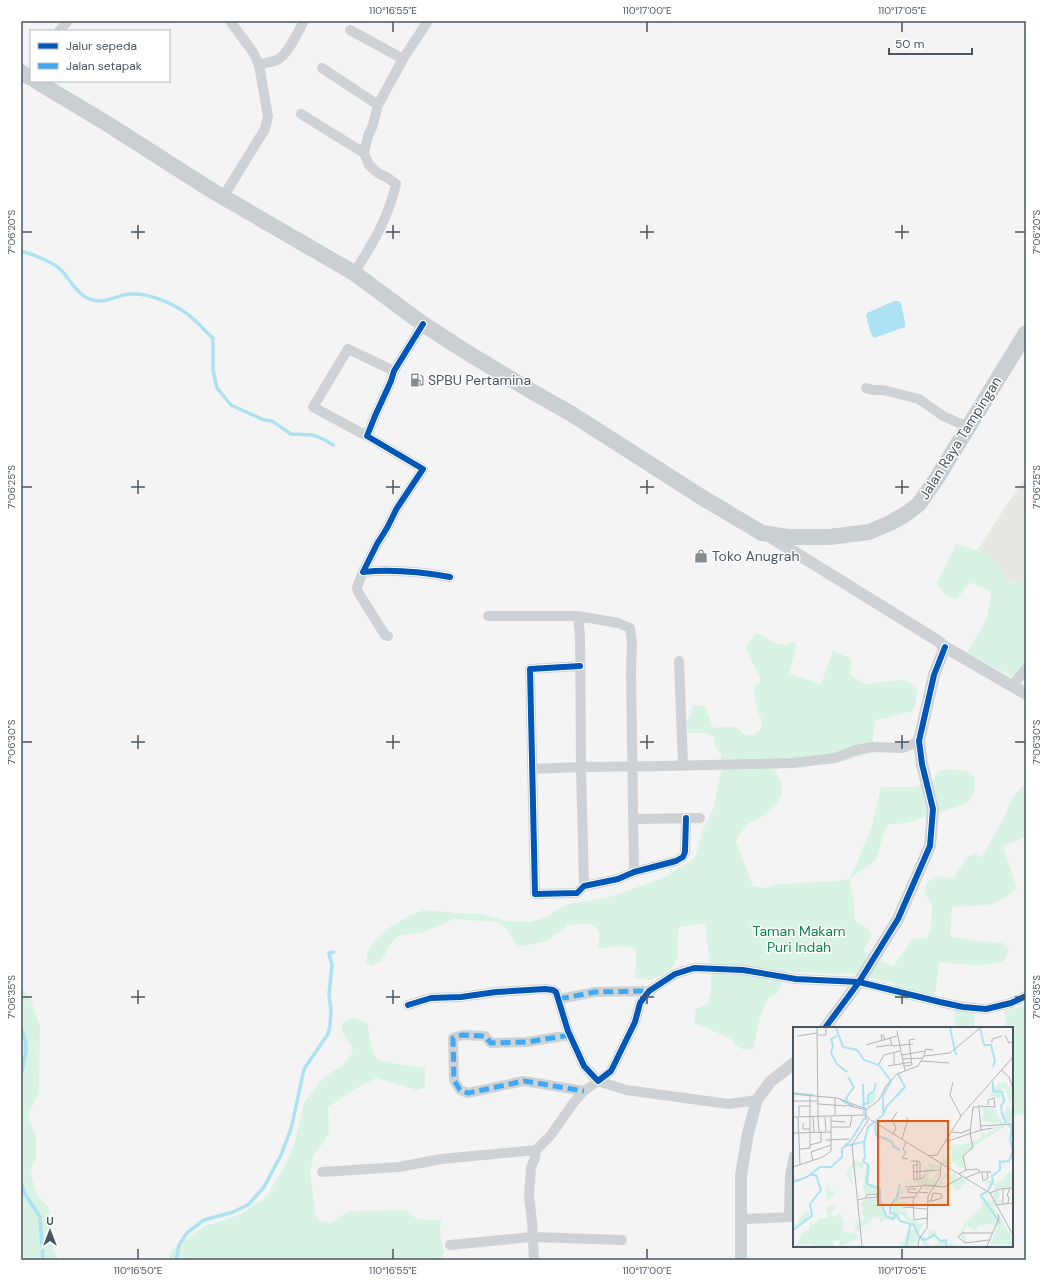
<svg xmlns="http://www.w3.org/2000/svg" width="1047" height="1281" font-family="'DM Sans',sans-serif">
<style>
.commercial{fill:#e7e7e3}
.green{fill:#d8f3e3}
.water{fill:#ace2f1}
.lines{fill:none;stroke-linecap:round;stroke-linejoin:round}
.stream{stroke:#ace2f1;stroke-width:3.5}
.minor{stroke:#cfd2d4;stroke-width:10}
.tertiary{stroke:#cfd2d4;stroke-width:12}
.primary{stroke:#cacfd2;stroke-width:16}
.quiet{stroke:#3fa9f5;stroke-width:5;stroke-dasharray:10 5;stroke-linecap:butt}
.cycleway-casing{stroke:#fff;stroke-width:8}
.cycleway{stroke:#0057b8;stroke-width:6}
.ticks{fill:none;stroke:#495561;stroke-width:1.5}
.labels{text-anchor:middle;stroke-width:3;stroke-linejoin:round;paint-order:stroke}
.poi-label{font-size:14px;fill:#495561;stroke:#fff;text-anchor:start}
.street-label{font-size:14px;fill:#495561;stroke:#fff}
.park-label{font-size:14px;fill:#14824d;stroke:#fff}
.inset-river{fill:none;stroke:#ace2f1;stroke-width:2}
.inset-road{fill:none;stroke:#b0b4b9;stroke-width:1}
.view{fill:#e8590c;fill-opacity:0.15;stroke:#e8590c;stroke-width:2}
.inset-edge{fill:none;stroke:#495561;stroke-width:2}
.neatline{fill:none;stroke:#495561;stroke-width:1.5}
.ticks-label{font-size:10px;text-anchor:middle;fill:#495561}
</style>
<rect width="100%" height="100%" fill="#f4f4f4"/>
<path class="commercial" d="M1026 477V586L1005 579 998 566 977 551 1007 504Z"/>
<path class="green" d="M956 544 986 553 998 566 1005 579 1026 586V665L1013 677 967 653 987 618 991 592 970 582 957 599C947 598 942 591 937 583Z
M756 633 776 643 785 645 791 642 796 643V649L789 674 821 684 833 651 850 658 852 665 850 674 859 681 868 684 898 680 907 681 917 689 916 704 912 711 891 717 875 720 873 740 877 751 844 761 789 765 774 770C790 790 780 806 760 818 757 820 752 821 749 823 744 827 739 836 736 841L753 886 763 888 779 884 834 881 849 879 857 863 872 825 881 787H913L933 781 938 771 946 769 968 771 975 778V789L968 803 907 823 889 824 885 830 876 860 849 879 854 898V918L858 923 867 928 872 936 863 951 893 967 913 939 927 938 931 926 932 905 924 891 928 882 937 876 953 879 967 857 975 854 981 858 1004 818 1011 800 1026 782V837L1003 846 1017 889C990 911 983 904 952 907L950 936 974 941 1004 943 1009 948 1005 960C990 969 957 963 939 962L934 1006 894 997V983L847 973 838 974 795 972 785 971 780 988 776 995 768 999 761 1014 753 1049 744 1050 735 1045 730 1038 694 1023 696 1009 707 1004 711 991V976L705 923 679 927 677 943 678 957 672 968 663 975 650 980 635 978 636 955 635 948 617 946 598 949C598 944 600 937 599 933 596 920 576 925 567 925L564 929 546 941 525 946H519L515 943 507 929 497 922 454 919 425 932 398 936 394 939 381 961 371 966 368 964 366 961 368 951 374 942 390 927 409 916 424 910 469 914H481L507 921 530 922 543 918 568 904 610 897 663 878 693 859 696 855 702 832 714 807 721 772V754L717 750 713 736 704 733H688L687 722 693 705 705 706 713 728C728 727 734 723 745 735H754L762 728 761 718 757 710 753 687 761 682C757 669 750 660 746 647Z
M21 989 29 995 40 1026 39 1089C37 1099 31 1107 28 1117L36 1135V1156L32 1166 31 1175 37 1195 48 1207 51 1217 53 1248 58 1260H21Z
M1026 1005V1113L1012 1116V1028H1005V1011Z
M955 1010 975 1013V1028H954Z
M354 1018 367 1023C369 1031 371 1052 376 1057 383 1064 414 1066 425 1068V1085L422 1089 417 1090 376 1078 355 1089 328 1107 329 1133 324 1142 314 1154 310 1173 316 1217 320 1221 330 1223 347 1212 357 1211 405 1210 417 1219 441 1220C441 1224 440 1229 440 1234 441 1242 447 1253 440 1260H168L172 1250 205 1226 240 1215 266 1197 282 1171 294 1145 304 1103 319 1083 330 1073 343 1065 352 1053 353 1048C348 1041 336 1029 345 1021 347 1019 352 1019 354 1018Z"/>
<path class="water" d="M894 301H899L901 303 905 322V327L874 338 871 334 866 315 867 313Z"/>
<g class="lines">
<path class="stream" d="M21 251C32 254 54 262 62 271 70 280 76 292 87 298 104 306 115 295 131 294 149 293 172 303 186 313 196 320 204 330 213 338V370L217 388 231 405 264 420 272 421 291 434 313 435 325 440 333 445
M21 1028C30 1047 25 1056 21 1074
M21 1184 25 1194 40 1217 43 1260
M176 1260 179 1245 187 1233 204 1220 233 1212 248 1205 264 1187 281 1155 291 1129 304 1069 328 1034 330 1026 331 1010 329 994 332 965 329 953 334 952"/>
<path class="minor" d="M350 30 403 59
M59 31 68 21
M259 65C264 63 272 62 277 60 288 55 298 31 304 21
M322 68 378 105
M301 114 364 153
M223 197 265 129 268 116 259 65 253 52 230 21
M354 273C373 243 388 219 396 184L388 178 378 173 369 165 364 153 368 136 373 125 378 105 403 59 428 21
M423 324 394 371 391 381 375 416 367 436 423 469 397 508 387 528 377 544 363 572C392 569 422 572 450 577
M866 388 873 390H883L919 399 943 416 968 427
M367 436 313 407 348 349 394 371
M363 572 357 587 358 592 385 635 388 636
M488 616H578L580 636 581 767 584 886
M578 616 618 623 630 628 632 643 631 672 634 872
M679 661 683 765
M580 666 530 669 535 894 577 893 584 886 618 879 634 872 676 861 683 857 685 852 686 818
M1012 686 1026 669
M532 769 581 767 664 766 793 763 835 758 856 750 872 747 903 748 919 741
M634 819 700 818
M559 999 595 992 649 991
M408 1005 431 998 461 997 496 992 545 989 553 990 556 992 568 1031 584 1066 598 1081 611 1071 635 1022 640 1003 649 991 675 974 694 968 743 970 796 979 859 982 940 1002 963 1007 986 1009 1011 1003 1026 996
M570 1035 527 1042 491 1043 485 1036 462 1035 453 1038 454 1080 460 1090 468 1093 524 1081 584 1091
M322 1172 399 1167 441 1159 536 1150
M789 1217 790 1175 794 1156
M741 1219 794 1217
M450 1245 532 1237 622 1240
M534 1260 532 1221 529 1196 531 1167 535 1158 536 1150 551 1135 574 1102 584 1091 598 1081 626 1090 729 1104 757 1100"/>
<path class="tertiary" d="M767 535 938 641 945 647 1026 694
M825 1028 859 982 898 919 930 846 933 809 922 764 919 741 934 675 945 647
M741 1260V1175L748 1133 757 1100 770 1082 794 1063"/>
<path class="primary" d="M21 72 31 78
M36 81 106 123 211 190 354 273 423 324 468 353 531 391 570 413 703 498 762 533 787 537H829L869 532 890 523 906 514 919 504 937 478 1026 333"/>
<path class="quiet" d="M559 999 595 992 649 991
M570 1035 527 1042 491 1043 485 1036 462 1035 453 1038 454 1080 460 1090 468 1093 524 1081 584 1091"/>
<g class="cycleway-casing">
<path id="cycleway" d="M423 324 394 371 391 381 375 416 367 436 423 469 397 508 387 528 377 544 363 572C392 569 422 572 450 577
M580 666 530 669 535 894 577 893 584 886 618 879 634 872 676 861 683 857 685 852 686 818
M408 1005 431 998 461 997 496 992 545 989 553 990 556 992 568 1031 584 1066 598 1081 611 1071 635 1022 640 1003 649 991 675 974 694 968 743 970 796 979 859 982 940 1002 963 1007 986 1009 1011 1003 1026 996
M825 1028 859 982 898 919 930 846 933 809 922 764 919 741 934 675 945 647"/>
</g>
<use href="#cycleway" class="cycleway"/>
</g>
<path class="ticks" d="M393 22V32M647 22V32M902 22V32M138 225V239M393 225V239M647 225V239M902 225V239M22 232H32M131 232H145M386 232H400M640 232H654M895 232H909M1015 232H1025M138 480V494M393 480V494M647 480V494M902 480V494M22 487H32M131 487H145M386 487H400M640 487H654M895 487H909M1015 487H1025M138 735V749M393 735V749M647 735V749M902 735V749M22 742H32M131 742H145M386 742H400M640 742H654M895 742H909M1015 742H1025M138 990V1004M393 990V1004M647 990V1004M902 990V1004M22 997H32M131 997H145M386 997H400M640 997H654M895 997H909M1015 997H1025M138 1249V1259M393 1249V1259M647 1249V1259M902 1249V1259"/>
<defs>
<g id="fuel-bare" transform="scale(1.08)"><path d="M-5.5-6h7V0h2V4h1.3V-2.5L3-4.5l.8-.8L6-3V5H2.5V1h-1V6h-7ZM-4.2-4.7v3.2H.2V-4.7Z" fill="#858d94" stroke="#fff" stroke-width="2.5" paint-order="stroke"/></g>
<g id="shop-bare" transform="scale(1.08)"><path d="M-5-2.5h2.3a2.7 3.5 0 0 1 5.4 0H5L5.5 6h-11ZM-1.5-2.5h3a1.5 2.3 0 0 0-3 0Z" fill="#858d94" stroke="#fff" stroke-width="2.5" paint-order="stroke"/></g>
</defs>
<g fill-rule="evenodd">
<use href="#fuel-bare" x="417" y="380"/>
<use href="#shop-bare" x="701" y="556"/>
</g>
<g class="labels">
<g class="poi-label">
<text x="428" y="385">SPBU Pertamina</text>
<text x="712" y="561">Toko Anugrah</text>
</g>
<g class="street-label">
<text transform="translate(960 438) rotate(-58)" y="5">Jalan Raya Tampingan</text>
</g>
<g class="park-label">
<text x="799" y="936">Taman Makam<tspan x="799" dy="16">Puri Indah</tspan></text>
</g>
</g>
<g transform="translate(793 1027)">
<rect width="220" height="220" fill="#f4f4f4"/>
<path d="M212 55 220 64 217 77 212 61 209 62 207 72 199 69 195 70 205 57ZM83 65 82 73 74 82 76 67ZM187 79 204 83 203 89 211 96V100L181 119 180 123 167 128H170L171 141 164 140 163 136 149 137V130L155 133 158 131 159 124H154L156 118 174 117 189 110 188 104 193 109 196 104H201V100L209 99 206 95 200 97 188 93 191 84ZM214 79 220 81V92L217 95 220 98 219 107 218 102 210 92ZM61 133 71 136 70 142 62 139 55 146 58 148 60 160 53 147ZM74 135 78 139 74 159 79 157 87 159V171L94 188 100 189 96 178 103 173 109 161 113 165 107 167 106 174H115V177L108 179V184H113L116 191 126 197 133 194 123 210 124 216H121L120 219H108L106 217 115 209 116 202 125 204 108 187 100 194 92 192 88 197 86 189 78 192 79 195 67 200 66 205 62 202 63 192H65L64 198H67V193L71 192 70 189 73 187 67 188 71 180 66 177 74 172 85 171V166L72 167 70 161ZM135 136 146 139 137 145 135 152H141L144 146 149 145 142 152 145 157 154 145 159 148 162 146 164 153 169 150 173 156 166 160 169 162 162 164 154 149 148 154 152 157H148L147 160H137L135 163 131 161 132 155 128 159 124 155 110 157 113 154 120 155 131 151V140L136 142ZM220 144V160L205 161 207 169 204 173H209V176L201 177V181L216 206 220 209V219L197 217 205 199 197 197 185 199 183 205 173 198 171 206 174 215H171L167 208 171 197 190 179 186 168 192 164 194 165 189 168 190 173 195 175 197 170V177L200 174 202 159 199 157 194 162 197 156H193L194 153 206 156 216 145ZM34 157 37 164H42V167L33 174ZM42 178 38 187 40 191 47 186 51 197 49 207 54 204 60 207 58 204 64 207 65 211 50 219H46L47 213 40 214V219H20V217L3 219 10 205 17 202V195L20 194 19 199 27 191H35L33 181ZM12 185H16L18 191 1 200ZM136 202 143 205 145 211 154 214 155 217 161 214 159 217 171 219H131L127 212 135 211ZM139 209 144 212 146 215 139 219 135 217 132 214Z" fill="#d8f3e3" fill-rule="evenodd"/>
<path class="inset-river" d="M43 1 50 20 64 23 71 33 86 38 98 54 90 69V88L75 100 71 115 52 119M157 1 163 28M187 1 191 18H198L202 34 200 40M44 9 38 12 40 19 38 26 44 37 54 45M200 55V64L209 65 211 75 208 78 209 87 213 96M70 57 71 87M0 66 20 68M49 74 61 79M55 74 53 71 61 60 55 50M69 78 75 76V68L81 64 83 56M90 88 94 79 112 60 105 47M82 97 83 108 98 114 101 120 107 123M71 115 72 130 70 134 75 138 74 157 87 162V172L93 189 100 192 103 187M0 155 14 150 27 140H38L49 130V122L59 112 72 90M102 187 97 186V179L104 170 107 157M103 187 107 194 121 198 126 210 132 213 141 208 148 214 153 213V219M207 196 188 168 195 164 200 154 199 149 207 143V135L216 134 220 124 217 112 219 102 216 98M0 203 19 189 17 177 28 163 23 148H18M113 219 117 198"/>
<path class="inset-road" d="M24 1 25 90M104 4 112 44M25 8H33V1M212 8 216 16 220 15M4 9 24 6M97 11 99 19 120 17M89 14 88 8H90L92 13M199 16V12L209 9M73 18 104 9M83 20 98 18M109 28 132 24M131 29 133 22 140 23M118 31 116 13 122 12M110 32 130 31M128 34 156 36M86 37 91 28 107 24M101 38V25M95 39 119 35M111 39 119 38 118 32M208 43 216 50 220 62M160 55 157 68 168 89M0 67 44 71 73 82V93M0 74H25M25 77 54 79M54 78 69 82M185 79 202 80 201 71 195 73V78M73 83 86 73 93 59 104 47 125 39 131 29 157 26 187 1M42 88V71M6 89V79H17M20 89 21 105M0 90 72 88 77 92M5 90 7 138M25 90 26 105M32 90 33 104M78 93 136 129 144 128 168 89 220 30M38 94 52 95M10 96V102H17M188 99 220 97M38 100H57L59 89M188 103 200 101M159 105 168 106 178 102M0 106 38 105V90M100 107 103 101 99 93 104 85M109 112 115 92 113 90M33 113 56 112M155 114 188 103 186 80H180M113 115 110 122 113 125 109 131 115 132M17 118 28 115V105M7 122 17 121V69M136 129 197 166 220 208M20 134 18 125 38 118M118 134H124V152M124 134 127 135V151M124 138H120L121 153 130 151 131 148M0 140 30 130 38 124V105M173 143 185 142 187 145M121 145 146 143M189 146 190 154 195 151 194 145M166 147 173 143 170 129 180 120 177 106 180 80M172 151 187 145H198M112 160 128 159M123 162H115V165L124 166M125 165 130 158 151 160 169 150M197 166 207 162 220 161M107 171 121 170M65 173 73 171V168L84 167V170L73 171M134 174H139L149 171 148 167 140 166 138 174M210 176V161M215 176 216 170 214 169 217 160M202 178 220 176M109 181 121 180M121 181 134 182M134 191 121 193 120 173 125 165 135 166M196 213 172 216 165 210 169 206H199M69 219 59 118 76 92M125 219 126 212 134 201 135 169 147 150 148 136M194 219 206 191 205 187"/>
<path class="view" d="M85 94H155V178H85Z"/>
<rect width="220" height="220" class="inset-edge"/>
</g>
<rect width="1047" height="1281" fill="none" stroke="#ffffff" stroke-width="44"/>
<rect x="30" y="30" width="140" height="52" fill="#ffffff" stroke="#b6bbc0"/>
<rect x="38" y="43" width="20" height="6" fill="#0057b8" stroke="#b6bbc0"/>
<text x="66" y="50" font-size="12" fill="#495561">Jalur sepeda</text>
<rect x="38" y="63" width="20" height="6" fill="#3fa9f5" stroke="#b6bbc0"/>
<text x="66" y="70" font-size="12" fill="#495561">Jalan setapak</text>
<g transform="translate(50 1231)" stroke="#ffffff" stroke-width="3" paint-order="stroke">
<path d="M0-3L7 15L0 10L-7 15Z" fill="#495561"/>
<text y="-6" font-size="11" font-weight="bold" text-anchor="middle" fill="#495561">U</text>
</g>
<path d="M889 48v6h83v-6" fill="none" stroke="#495561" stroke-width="2"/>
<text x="895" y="48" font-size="12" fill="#495561" stroke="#ffffff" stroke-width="3" paint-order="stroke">50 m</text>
<rect x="22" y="22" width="1003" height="1237" class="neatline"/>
<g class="ticks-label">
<text x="393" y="14">110°16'55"E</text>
<text x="647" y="14">110°17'00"E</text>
<text x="902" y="14">110°17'05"E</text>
<text transform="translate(11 232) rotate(-90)" y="4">7°06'20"S</text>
<text transform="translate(1036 232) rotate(-90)" y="4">7°06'20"S</text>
<text transform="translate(11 487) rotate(-90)" y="4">7°06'25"S</text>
<text transform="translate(1036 487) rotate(-90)" y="4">7°06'25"S</text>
<text transform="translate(11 742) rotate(-90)" y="4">7°06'30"S</text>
<text transform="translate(1036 742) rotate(-90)" y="4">7°06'30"S</text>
<text transform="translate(11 997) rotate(-90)" y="4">7°06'35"S</text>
<text transform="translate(1036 997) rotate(-90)" y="4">7°06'35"S</text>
<text x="138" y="1274">110°16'50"E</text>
<text x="393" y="1274">110°16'55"E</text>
<text x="647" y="1274">110°17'00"E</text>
<text x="902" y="1274">110°17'05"E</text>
</g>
</svg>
